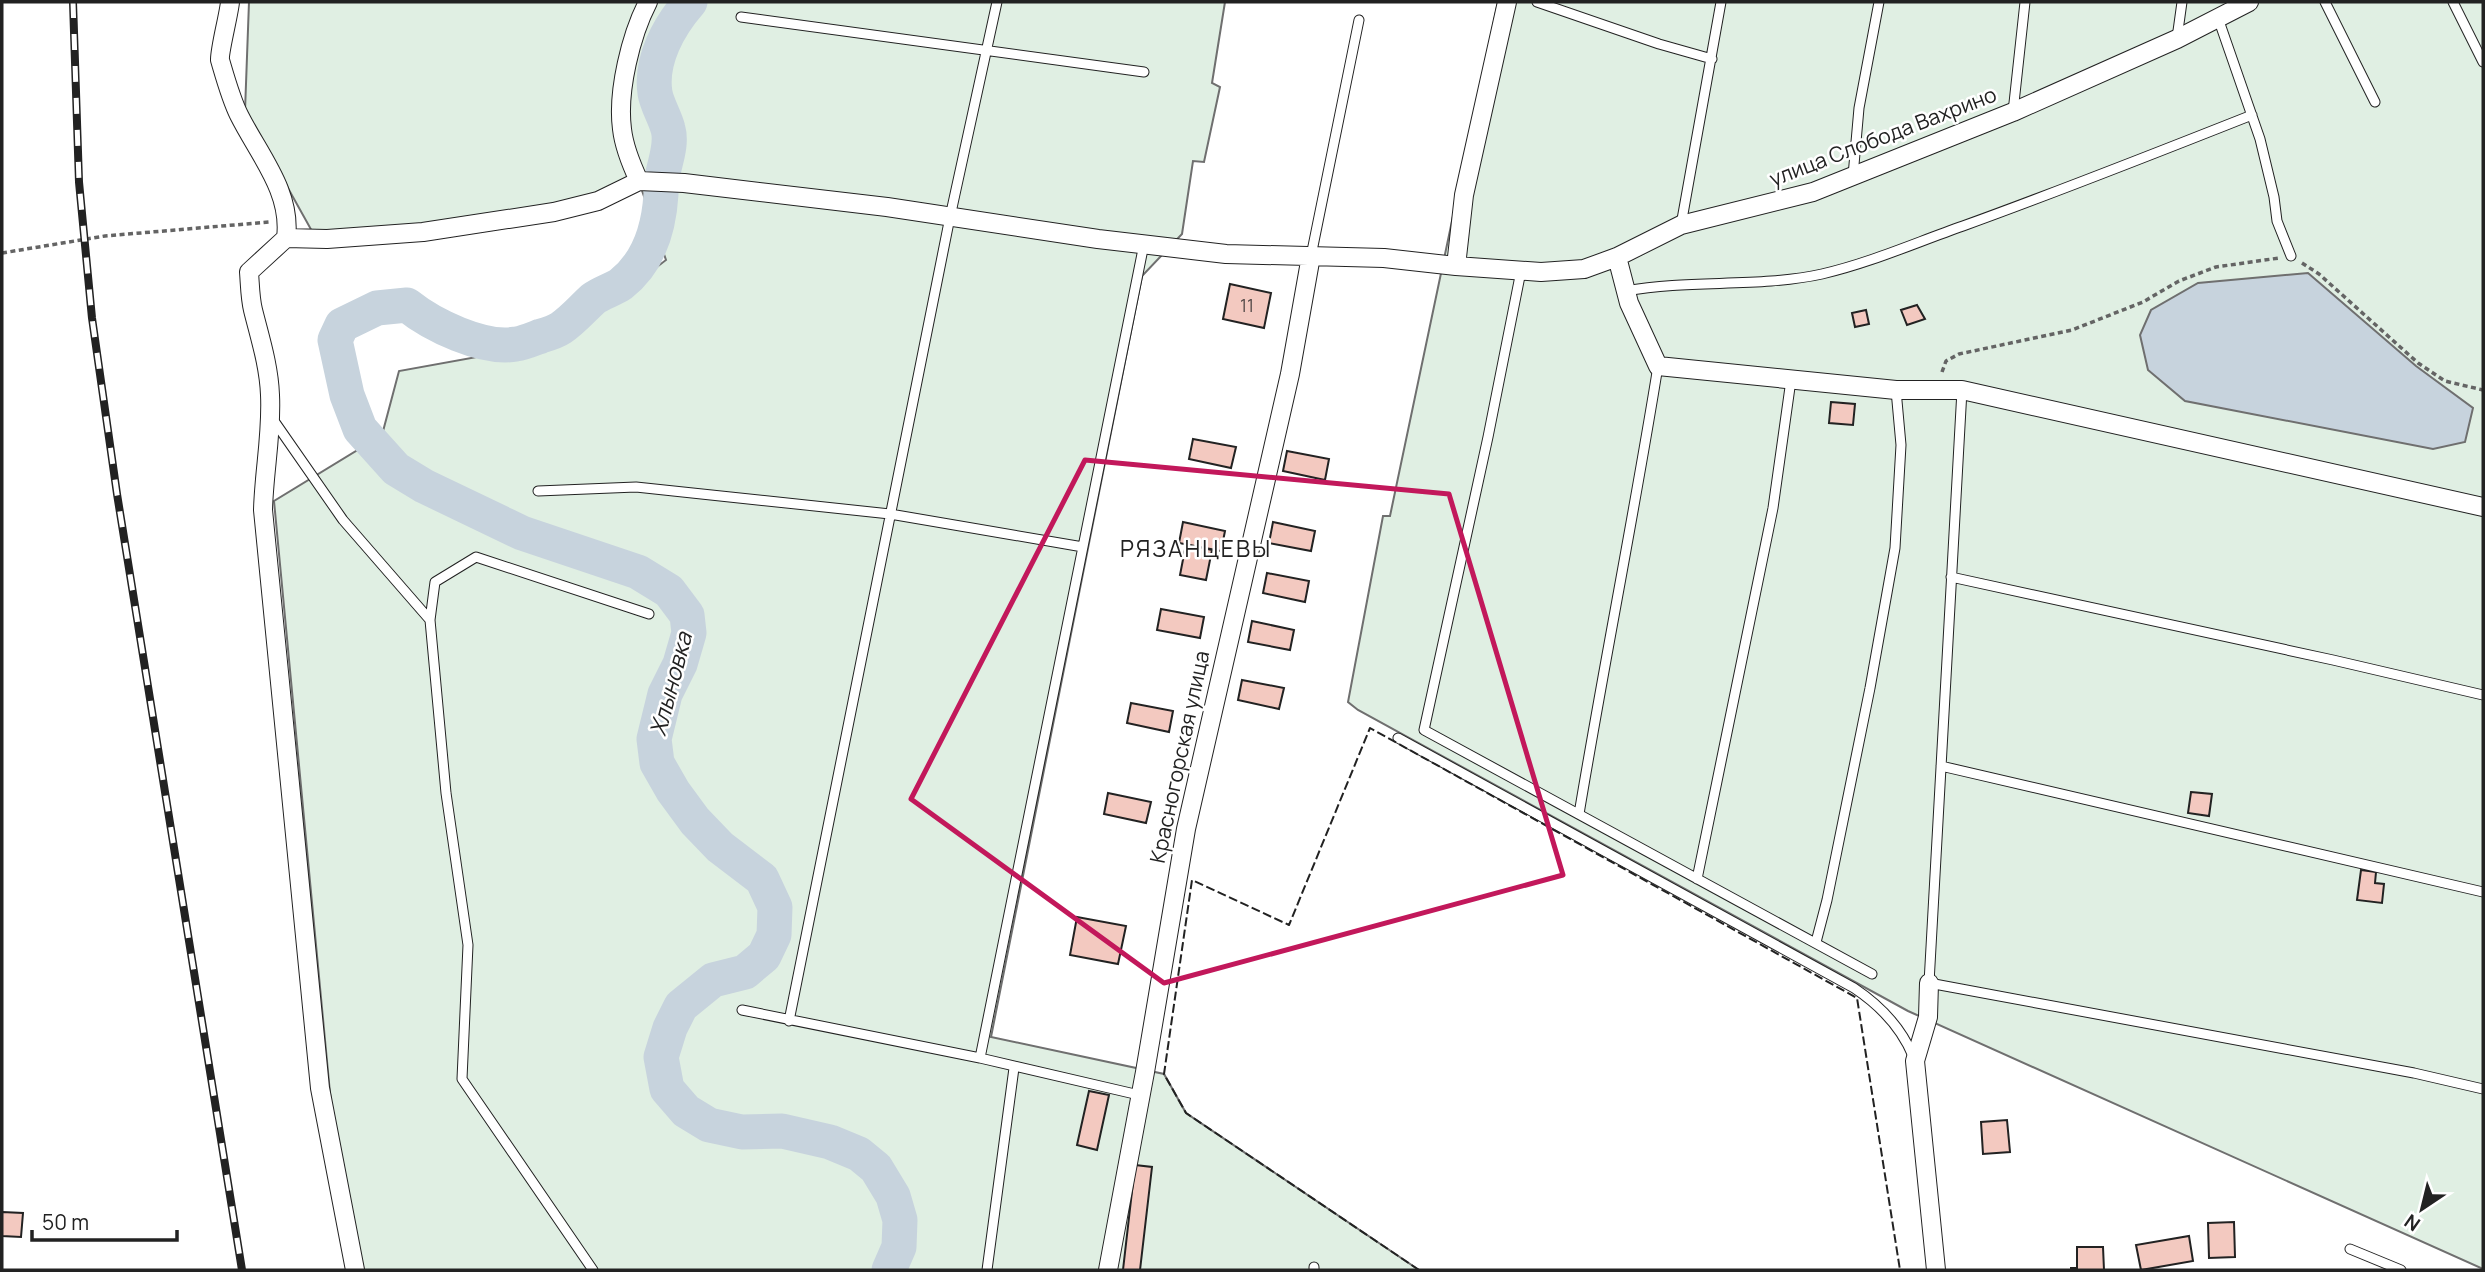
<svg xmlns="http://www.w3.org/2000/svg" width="2485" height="1272" font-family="Manrope,sans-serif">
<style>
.green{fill:#e0efe3;stroke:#6f6f6f;stroke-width:2}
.water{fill:#c7d3dd;stroke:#6f6f6f;stroke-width:2}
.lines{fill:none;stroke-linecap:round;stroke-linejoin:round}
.river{stroke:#c7d3dd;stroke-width:35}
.building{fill:#f3c9c0;stroke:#222;stroke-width:2}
.service-casing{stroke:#222;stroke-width:11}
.minor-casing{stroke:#222;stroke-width:20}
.path{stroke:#646464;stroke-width:3.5;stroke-dasharray:5 3.5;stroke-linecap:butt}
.service{stroke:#fff;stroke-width:9}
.minor{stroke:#fff;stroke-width:18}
.rail-casing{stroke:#222;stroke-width:8}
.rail{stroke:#fff;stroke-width:5;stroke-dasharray:16;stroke-linecap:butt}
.fence{stroke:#222;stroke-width:2;stroke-dasharray:9 3.5;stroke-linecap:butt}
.marked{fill:none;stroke:#c2185b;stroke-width:5;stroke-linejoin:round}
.labels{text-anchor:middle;stroke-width:5;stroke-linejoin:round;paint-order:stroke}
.number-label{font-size:18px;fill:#564c4a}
.street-label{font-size:21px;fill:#222;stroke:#fff}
.neighbourhood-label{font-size:23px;letter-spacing:2px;fill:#222;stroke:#fff}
.water-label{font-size:23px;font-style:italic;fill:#222;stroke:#fff}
</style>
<rect width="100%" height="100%" fill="#fff"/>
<path class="green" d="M249 2H1225L1212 83 1220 87 1204 162 1193 161 1182 234 1142 276 991 1037 1164 1074 1186 1113 1419 1270H361L332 1114 274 501 382 435 399 371 510 351 596 314 666 260 639 182 585 202 318 242 245 111Z
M1498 2H2483V1269L1908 1011 1358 710 1348 702 1383 516H1390Z"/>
<path class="water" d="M2308 273 2416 366 2473 408 2465 442 2433 449 2185 401 2148 370 2140 335 2151 310 2198 283Z"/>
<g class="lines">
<path class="river" d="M663 173C666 159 672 143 668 129 665 117 657 105 655 93 650 60 669 26 690 2
M661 194C659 228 649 262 621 284 612 290 601 293 593 299 582 309 573 320 561 328 555 332 548 334 541 336 533 339 524 343 516 344 483 350 432 325 407 305L377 308 342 325 335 340 347 395 360 429 396 469 424 486 522 533 638 572 669 591 687 615 689 633 680 664 665 694 654 739 657 763 673 791 695 821 720 847 762 879 775 907 774 935 764 956 745 972 713 980 681 1006 670 1028 661 1057 667 1089 686 1111 709 1125 742 1132 782 1131 830 1142 859 1154 876 1168 893 1196 900 1220 899 1247 889 1270"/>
</g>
<path class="building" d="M1230 284 1271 293 1264 328 1223 319Z
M1917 305 1925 319 1907 325 1901 310Z
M1866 310 1869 324 1855 327 1852 313Z
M1831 402 1855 404 1853 425 1829 423Z
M1193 439 1236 447 1231 468 1189 459Z
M1287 451 1329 459 1325 480 1283 471Z
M1183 522 1225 531 1221 551 1179 543Z
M1273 522 1315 531 1311 551 1269 543Z
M1186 544 1212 550 1206 580 1180 575Z
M1267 573 1309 581 1305 602 1263 593Z
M1161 609 1204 617 1200 638 1157 630Z
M1252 621 1294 630 1290 650 1248 642Z
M1242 680 1284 688 1279 709 1238 700Z
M1131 703 1173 711 1169 732 1127 723Z
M2191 792 2212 794 2209 816 2188 813Z
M1108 793 1151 802 1146 823 1104 814Z
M2361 870 2376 872 2375 883 2384 884 2382 903 2357 900Z
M1077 917 1126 926 1118 964 1070 955Z
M1089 1091 1109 1095 1097 1150 1077 1145Z
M2007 1120 2010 1152 1983 1154 1981 1122Z
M1135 1165 1152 1167 1140 1270H1123Z
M2 1212 23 1213 21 1237 2 1236Z
M2234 1222 2235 1257 2209 1258 2208 1223Z
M2189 1236 2193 1261 2141 1270 2136 1245Z
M2077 1247H2103L2104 1270H2071V1268H2077Z"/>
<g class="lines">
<g class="service-casing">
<path id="service" d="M1537 2 1659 44 1712 59
M2325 2 2375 102
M2453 2 2483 62
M741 17 1144 72
M2218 18 2260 139 2274 197 2277 221 2291 256
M2177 38 2182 2
M2013 112 2025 2
M1853 176 1859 108 1879 2
M1681 225 1721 2
M1311 256 1359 20
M1521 271 1488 437 1424 730 1872 974
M1626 291C1690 279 1758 288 1822 274 1870 263 1917 242 1963 226 2060 191 2156 153 2252 115
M1962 390 1929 983 2414 1073 2483 1089
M272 418 343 520 430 620 446 793 468 945 462 1079 593 1270
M538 491 636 487 890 514 1083 547
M1951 577 2333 660 2483 695
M430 620 435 582 476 557 649 614
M1398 738 1854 988C1881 1006 1901 1027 1913 1056
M1941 766 2483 892
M1579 814C1604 664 1634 515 1658 366
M1697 879 1773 508 1791 380
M1816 942 1827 900 1870 688 1895 548 1901 445 1896 390
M742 1010 980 1058 1139 1095
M789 1021 950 217 997 2
M980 1058 1144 244
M2350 1249 2401 1270
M987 1270 1014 1068
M1314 1270V1267"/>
</g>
<g class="minor-casing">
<path id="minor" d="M230 2C229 14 219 52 220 60 225 77 231 99 239 115 259 155 292 192 286 238L249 272C250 284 250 298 253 310 260 338 269 366 270 395 272 434 264 471 263 510L320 1088 355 1270
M639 181C631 164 624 147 622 129 617 91 631 35 648 2
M286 238 327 239 423 232 554 212 598 201 639 181 684 183 887 207 1098 239 1226 254 1384 258 1456 266 1541 272 1584 269 1617 257 1681 225 1813 192 2013 112 2177 39 2249 2
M1617 257 1629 303 1658 366 1896 390H1962L2483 507
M1456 266 1464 195 1507 2
M1929 983 1928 1017 1915 1061 1936 1270
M1108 1270 1145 1072 1186 829 1290 374 1311 256"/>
</g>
<path class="path" d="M2 253 105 236 269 222
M2302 263 2319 274 2418 363 2445 381 2483 390
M1942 372 1946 361 1959 354 2072 330 2143 302 2179 281 2216 267 2279 258"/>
<use href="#service" class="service"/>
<use href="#minor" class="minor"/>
<g class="rail-casing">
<path id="rail" d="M73 2 79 182 92 318 117 494 242 1270"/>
</g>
<use href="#rail" class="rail"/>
<path class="fence" d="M1419 1270 1186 1113 1164 1074 1192 880 1289 925 1370 728 1857 998 1900 1270"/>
</g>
<path class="marked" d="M1085 460 1449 494 1563 875 1164 983 911 799Z"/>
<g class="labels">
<g class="number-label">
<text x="1247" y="312">11</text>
</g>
<g class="street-label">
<text transform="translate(1883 137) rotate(-21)" y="7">улица Слобода Вахрино</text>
<text transform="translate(1180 757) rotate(-78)" y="7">Красногорская улица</text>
</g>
<g class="neighbourhood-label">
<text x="1196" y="557">РЯЗАНЦЕВЫ</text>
</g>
<g class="water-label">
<text transform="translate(671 684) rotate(-75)" y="8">Хлыновка</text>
</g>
</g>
<rect width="2485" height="1272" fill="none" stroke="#222222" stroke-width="7"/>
<g transform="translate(2422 1209) rotate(215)" stroke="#ffffff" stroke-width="5" paint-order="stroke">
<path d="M0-5L12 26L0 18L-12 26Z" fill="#222222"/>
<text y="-10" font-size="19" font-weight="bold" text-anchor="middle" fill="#222222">N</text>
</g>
<path d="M32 1230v10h145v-10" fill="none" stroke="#222222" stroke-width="3.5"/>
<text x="42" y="1230" font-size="21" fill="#222222" stroke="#ffffff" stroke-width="5" paint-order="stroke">50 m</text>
</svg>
